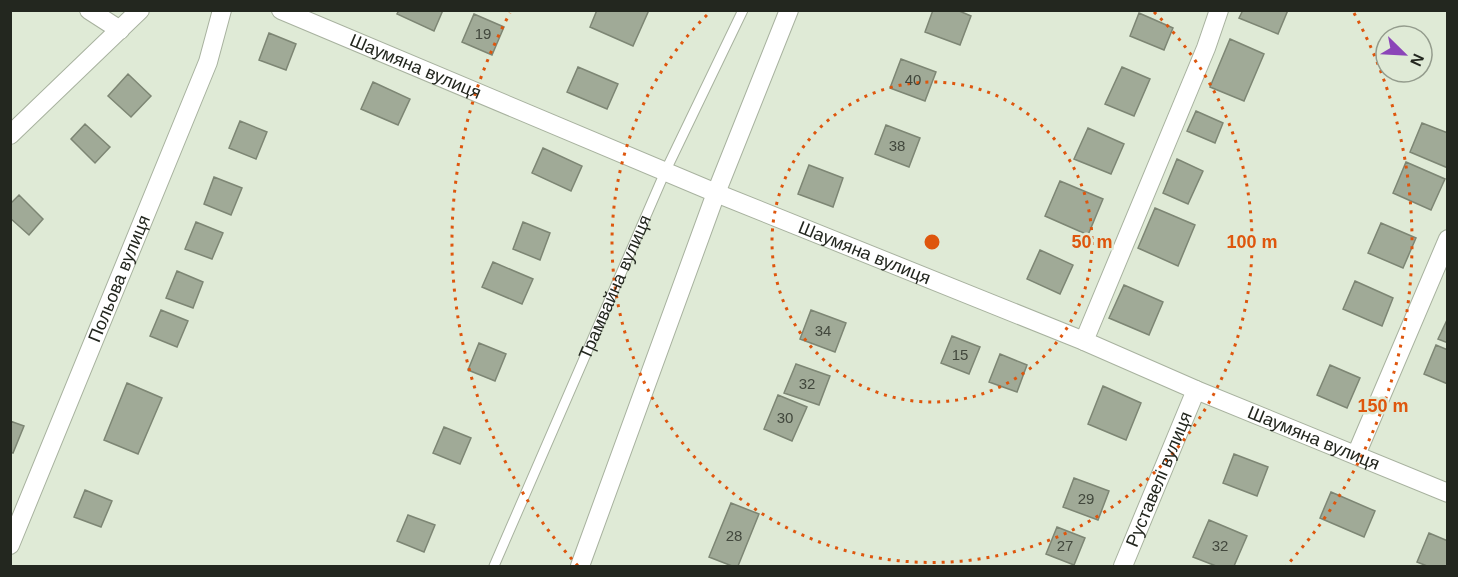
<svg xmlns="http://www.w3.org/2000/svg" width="1458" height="577" font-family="Helvetica,sans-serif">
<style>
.building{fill:#a0aa97;stroke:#7d8674;stroke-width:1.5}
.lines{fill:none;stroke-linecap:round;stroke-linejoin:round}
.service-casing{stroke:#a8b29f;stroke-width:11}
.minor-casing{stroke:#a8b29f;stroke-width:20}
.service{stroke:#fff;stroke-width:9}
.minor{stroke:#fff;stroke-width:18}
.ring{fill:none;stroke:#de560d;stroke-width:3;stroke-dasharray:3 6}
.labels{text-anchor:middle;stroke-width:5;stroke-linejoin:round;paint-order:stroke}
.number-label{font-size:15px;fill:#42483d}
.street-label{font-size:18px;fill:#23271f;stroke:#dfead6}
.centre{fill:#de560d;stroke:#dfead6;stroke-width:3}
.ring-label{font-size:18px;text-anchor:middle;font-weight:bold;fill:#de560d;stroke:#dfead6;stroke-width:5;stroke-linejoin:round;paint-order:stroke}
</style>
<rect width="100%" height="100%" fill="#dfead6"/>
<path class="building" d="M399 10H443L434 31 397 14Z
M597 10H649L633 46 590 27Z
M933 10H957L971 16 960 45 925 32Z
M1243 10H1288L1278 34 1239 18Z
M1139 13 1173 28 1164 50 1130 36Z
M474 14 504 27 492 55 462 42Z
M269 33 296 44 286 70 259 60Z
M1230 39 1264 54 1244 101 1210 87Z
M901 59 936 72 925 101 890 88Z
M578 67 618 84 607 109 567 92Z
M1122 67 1150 79 1134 116 1105 104Z
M128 74 151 96 131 117 108 96Z
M373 82 410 99 398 125 361 109Z
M1196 111 1223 123 1215 143 1187 131Z
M240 121 267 132 256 159 229 148Z
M1422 123 1448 133V168L1410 152Z
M85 124 110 147 95 163 71 139Z
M886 125 920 138 909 167 875 154Z
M1088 128 1124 144 1111 174 1074 159Z
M543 148 582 166 571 191 532 173Z
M1177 159 1203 171 1188 204 1163 193Z
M1406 162 1445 179 1431 210 1393 193Z
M809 165 843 178 833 207 798 194Z
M214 177 242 188 231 215 204 204Z
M1060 181 1103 199 1088 235 1045 216Z
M19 195 43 219 29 235 10 218V204Z
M1155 208 1195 225 1178 266 1138 248Z
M196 222 223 233 212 259 185 249Z
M523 222 550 233 540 260 513 249Z
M1381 223 1416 238 1403 268 1368 253Z
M1040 250 1073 265 1060 294 1027 279Z
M493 262 533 279 522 304 482 287Z
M177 271 203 282 193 308 166 298Z
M1355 281 1393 298 1382 326 1343 309Z
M1124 285 1163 302 1149 335 1109 318Z
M161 310 188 321 177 347 150 336Z
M811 310 846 323 835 352 800 339Z
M1447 320H1448V343L1438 339Z
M952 336 980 347 969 374 941 363Z
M479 343 506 354 495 381 468 370Z
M1436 345 1448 350V384L1424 374Z
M1000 354 1027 365 1017 392 989 382Z
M796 364 830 376 819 405 784 393Z
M1330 365 1360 378 1347 408 1317 395Z
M127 383 162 398 138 454 104 440Z
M1103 386 1141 403 1126 440 1088 424Z
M778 395 807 407 792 441 764 429Z
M10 421 24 426 13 453 10 452Z
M444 427 471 438 460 464 433 453Z
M1234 454 1268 467 1257 496 1223 483Z
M1074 478 1109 491 1098 520 1063 507Z
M85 490 112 501 101 527 74 517Z
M1331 492 1375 511 1364 537 1320 518Z
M731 503 759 514 738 566H732L709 557Z
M408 515 435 525 424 552 397 541Z
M1209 520 1247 536 1234 566H1216L1193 557Z
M1057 527 1085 538 1074 565 1046 554Z
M1429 533 1448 541V566H1427L1417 562Z"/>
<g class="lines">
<g class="service-casing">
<g id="service">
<path id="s1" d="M494 566 665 172 743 10"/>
</g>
</g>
<g class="minor-casing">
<g id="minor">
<path d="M89 10 120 30"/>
<path id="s2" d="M281 10 716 193 1084 341 1196 390 1448 493"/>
<path d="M10 135 140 10"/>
<path d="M1084 341 1206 48 1219 10"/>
<path d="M1356 455 1448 239"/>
<path id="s3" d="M10 545 208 62 222 10"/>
<path d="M580 566 716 193 789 10"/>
<path id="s4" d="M1123 566 1196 390"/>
</g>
</g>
<use href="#service" class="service"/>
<use href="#minor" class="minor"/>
</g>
<g class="ring">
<circle cx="932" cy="242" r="160"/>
<path d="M1154 12A320 320 0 1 1 710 12"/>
<path d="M578 566A480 480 0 0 1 510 13M1354 13A480 480 0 0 1 1286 566"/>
</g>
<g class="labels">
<g class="number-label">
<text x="483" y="39">19</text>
<text x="913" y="85">40</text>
<text x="897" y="151">38</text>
<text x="823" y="336">34</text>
<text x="960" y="360">15</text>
<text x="807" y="389">32</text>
<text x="785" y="423">30</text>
<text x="1086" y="504">29</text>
<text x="734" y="541">28</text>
<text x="1065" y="551">27</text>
<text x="1220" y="551">32</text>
</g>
<g class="street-label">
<text dy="6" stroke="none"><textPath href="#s2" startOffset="146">Шаумяна вулиця</textPath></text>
<text dy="6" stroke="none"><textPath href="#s2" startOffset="632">Шаумяна вулиця</textPath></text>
<text dy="6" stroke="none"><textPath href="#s3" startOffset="288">Польова вулиця</textPath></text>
<text dy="6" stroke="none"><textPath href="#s1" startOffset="304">Трамвайна вулиця</textPath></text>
<text dy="6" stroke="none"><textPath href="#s2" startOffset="1118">Шаумяна вулиця</textPath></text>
<text dy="6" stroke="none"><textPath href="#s4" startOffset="94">Руставелі вулиця</textPath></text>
</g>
</g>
<circle cx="932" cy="242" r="9" class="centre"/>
<g class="ring-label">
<text x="1092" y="248">50 m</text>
<text x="1252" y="248">100 m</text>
<text x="1383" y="412">150 m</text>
</g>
<rect width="1458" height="577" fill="none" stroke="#23271f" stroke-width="24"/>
<g transform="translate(1404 54) rotate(114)"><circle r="28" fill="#dfead6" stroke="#949c8d" stroke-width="1.5"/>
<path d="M0-4.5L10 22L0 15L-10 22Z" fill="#8b45b8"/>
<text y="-9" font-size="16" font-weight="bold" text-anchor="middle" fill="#23271f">N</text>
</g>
</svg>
